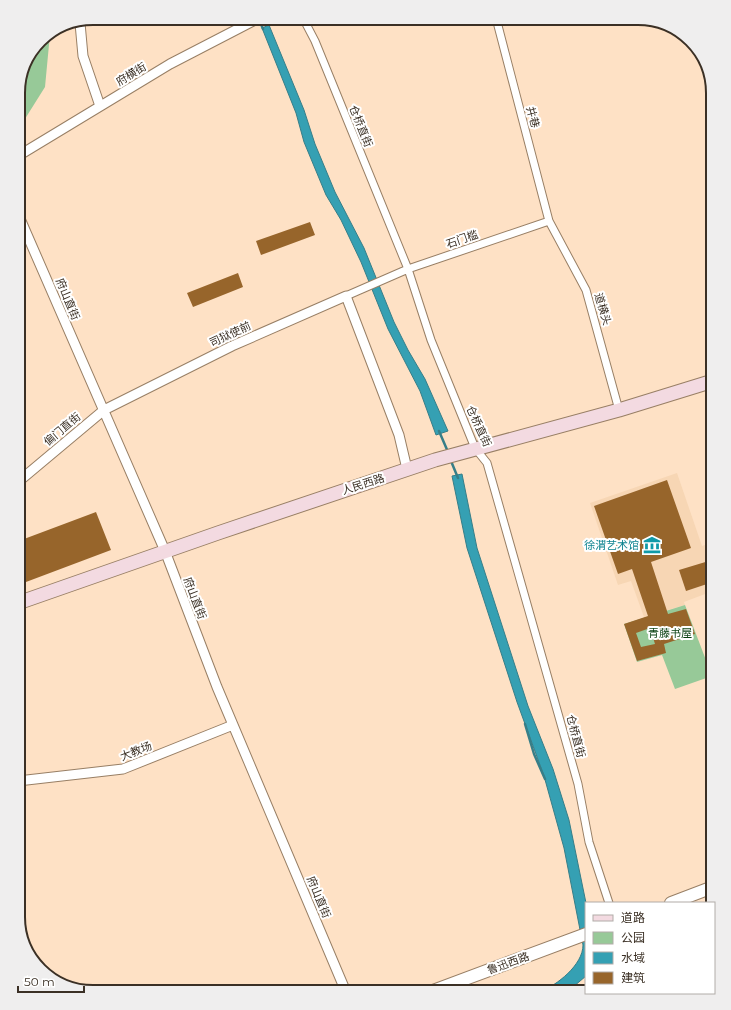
<svg xmlns="http://www.w3.org/2000/svg" width="731" height="1010" font-family="Montserrat,'Noto Sans SC',sans-serif">
<style>
.built{fill:#f7d6b4}
.green{fill:#97c998}
.water{fill:#35a0b3;stroke:#377e88}
.lines{fill:none;stroke-linecap:round;stroke-linejoin:round}
.stream{stroke:#377e88;stroke-width:2.5}
.building{fill:#97652b;fill-rule:evenodd}
.pedestrian-casing{stroke:#987f65;stroke-width:9}
.minor-casing{stroke:#987f65;stroke-width:11}
.tertiary-casing{stroke:#987f65;stroke-width:14}
.secondary-casing{stroke:#987f65;stroke-width:15}
.pedestrian{stroke:#fff;stroke-width:7}
.minor{stroke:#fff;stroke-width:9}
.tertiary{stroke:#fff;stroke-width:12}
.secondary{stroke:#f3dae1;stroke-width:13}
.labels{text-anchor:middle;stroke-width:4;stroke-linejoin:round;paint-order:stroke}
.street-label{font-size:11px;fill:#3b3025;stroke:#fff}
.culture-label{font-size:11px;fill:#0d838f;stroke:#fff;text-anchor:end}
.park-label{font-size:11px;fill:#083f11;stroke:#fff}
.rim{fill:none;stroke:#3b3025;stroke-width:2}
</style>
<rect width="100%" height="100%" fill="#fee1c5"/>
<path class="built" d="M677 473 702 546 711 543 713 549V591L684 602 685 605 644 617 631 581 618 585 590 503Z"/>
<path class="green" d="M50 34 45 87 18 130C18 101 16 72 34 49 39 42 42 37 50 34Z
M685 605 712 676 675 689 662 655 637 662 624 624Z"/>
<path class="water" d="M269 25 304 110 315 144 335 192 364 248 394 322 408 350 425 379 448 431 436 435 420 391 388 329 361 262 341 220 326 195 304 142 296 113 262 28Z
M462 474 477 548 528 706 553 769 569 820 586 903V976L567 992H540C557 985 583 965 583 945L564 848 544 776 517 702 467 548 452 476Z"/>
<g class="lines">
<path class="stream" d="M259 19 263 29
M439 431 448 452
M451 461 458 478
M525 724 534 754 545 779"/>
</g>
<path class="building" d="M310 222 315 235 261 255 256 241Z
M238 273 243 287 193 307 187 293Z
M667 480 691 548 651 562 668 614 686 609 695 634 664 644 666 653 637 661 624 624 648 616 632 569 618 574 594 506ZM650 628 655 644 641 647 636 633Z
M96 512 111 550 18 585V525L24 539Z
M712 560 713 582 686 591 679 570Z"/>
<g class="lines">
<g class="pedestrian-casing">
<path id="pedestrian" d="M303 18 315 41 408 269 431 340 475 448 487 463 578 784 589 842 609 903
M496 18 549 221 586 290 619 410
M346 296 408 269 549 221"/>
</g>
<g class="minor-casing">
<path id="minor" d="M80 23 83 56 100 106
M18 156 170 64 259 18
M18 214 165 551 217 687 346 992
M18 482 104 410 232 346 346 296 399 435 407 469
M18 781 123 769 233 725"/>
</g>
<g class="tertiary-casing">
<path id="tertiary" d="M671 903 713 887
M430 992 586 934"/>
</g>
<g class="secondary-casing">
<path id="secondary" d="M18 603 218 533 435 460 619 410 713 381"/>
</g>
<use href="#pedestrian" class="pedestrian"/>
<use href="#minor" class="minor"/>
<use href="#tertiary" class="tertiary"/>
<use href="#secondary" class="secondary"/>
</g>
<defs>
<g id="museum-bare" transform="scale(1.38)"><path d="M0-6L6-3V-2H-6V-3ZM-5-1h2V3h-2ZM-1-1h2V3h-2ZM3-1h2V3H3ZM-6 4H6V6H-6Z" fill="#0f9aa8" stroke="#fff" stroke-width="2.5" paint-order="stroke"/></g>
</defs>
<g fill-rule="evenodd">
<use href="#museum-bare" x="652" y="545"/>
</g>
<g class="labels">
<g class="street-label">
<text transform="translate(131 74) rotate(-31)" y="4">府横街</text>
<text transform="translate(533 117) rotate(75)" y="4">井巷</text>
<text transform="translate(361 126) rotate(68)" y="4">仓桥直街</text>
<text transform="translate(462 239) rotate(-19)" y="4">石门槛</text>
<text transform="translate(68 299) rotate(67)" y="4">府山直街</text>
<text transform="translate(603 309) rotate(74)" y="4">道横头</text>
<text transform="translate(230 334) rotate(-25)" y="4">司狱使前</text>
<text transform="translate(479 426) rotate(65)" y="4">仓桥直街</text>
<text transform="translate(62 429) rotate(-40)" y="4">偏门直街</text>
<text transform="translate(363 484) rotate(-18)" y="4">人民西路</text>
<text transform="translate(195 598) rotate(69)" y="4">府山直街</text>
<text transform="translate(576 736) rotate(75)" y="4">仓桥直街</text>
<text transform="translate(136 751) rotate(-21)" y="4">大教场</text>
<text transform="translate(319 897) rotate(67)" y="4">府山直街</text>
<text transform="translate(508 963) rotate(-20)" y="4">鲁迅西路</text>
</g>
<g class="culture-label">
<text x="639" y="549">徐渭艺术馆</text>
</g>
<g class="park-label">
<text x="670" y="637">青藤书屋</text>
</g>
</g>
<path d="M0 0H731V1010H0ZM93 25H638A68 68 0 0 1 706 93V917A68 68 0 0 1 638 985H93A68 68 0 0 1 25 917V93A68 68 0 0 1 93 25Z" fill="#efeeee" fill-rule="evenodd"/>
<path class="rim" d="M93 25H638A68 68 0 0 1 706 93V917A68 68 0 0 1 638 985H93A68 68 0 0 1 25 917V93A68 68 0 0 1 93 25Z"/>
<rect x="585" y="902" width="130" height="92" fill="#ffffff" stroke="#b1aca8"/>
<rect x="593" y="915" width="20" height="6" fill="#f3dae1" stroke="#b1aca8"/>
<text x="621" y="922" font-size="12" fill="#3b3025">道路</text>
<rect x="593" y="932" width="20" height="12" fill="#97c998" stroke="#b1aca8"/>
<text x="621" y="942" font-size="12" fill="#3b3025">公园</text>
<rect x="593" y="952" width="20" height="12" fill="#35a0b3" stroke="#b1aca8"/>
<text x="621" y="962" font-size="12" fill="#3b3025">水域</text>
<rect x="593" y="972" width="20" height="12" fill="#97652b" stroke="#b1aca8"/>
<text x="621" y="982" font-size="12" fill="#3b3025">建筑</text>
<path d="M18 986v6h66v-6" fill="none" stroke="#3b3025" stroke-width="2"/>
<text x="24" y="986" font-size="12" fill="#3b3025" stroke="#ffffff" stroke-width="3" paint-order="stroke">50 m</text>
</svg>
